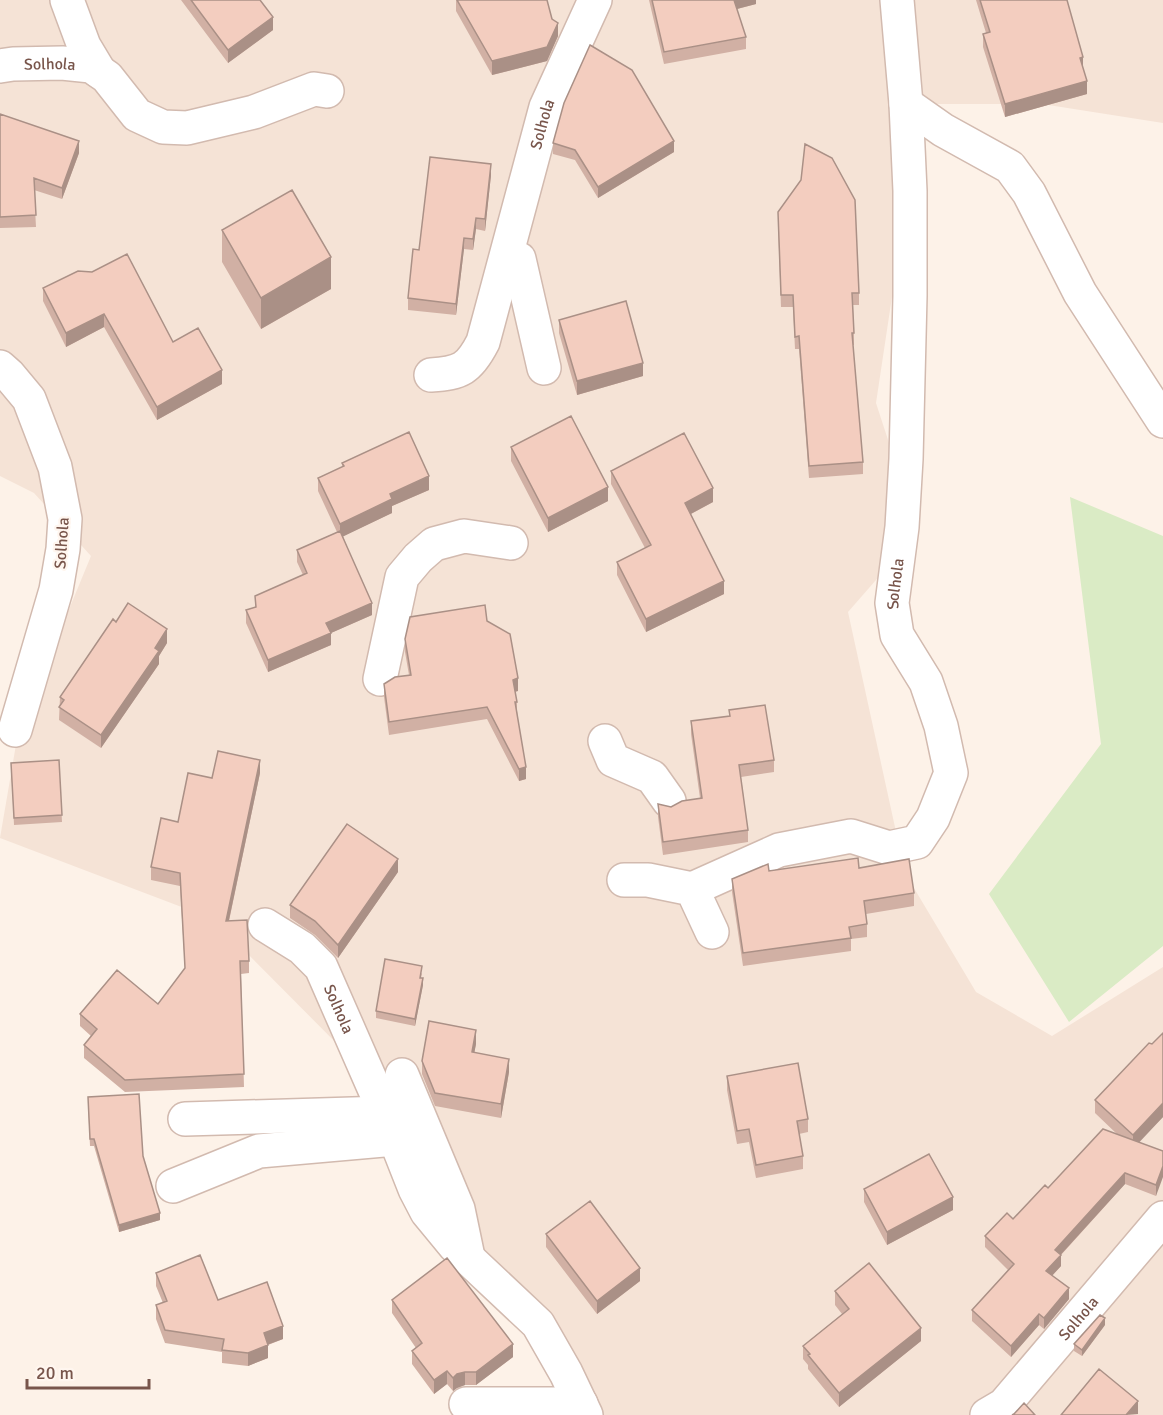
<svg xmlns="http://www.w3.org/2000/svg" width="1163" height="1415" font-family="Signika,sans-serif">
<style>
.residential{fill:#f5e3d6}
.green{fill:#daebc5}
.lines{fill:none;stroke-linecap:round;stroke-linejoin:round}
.minor-casing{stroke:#d2baaf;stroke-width:36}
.minor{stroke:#fff;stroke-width:33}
.wall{fill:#d1b0a4}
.shaded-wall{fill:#aa9086}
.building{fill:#f3cdbf;stroke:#aa9086;stroke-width:1.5}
.labels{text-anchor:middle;stroke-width:4.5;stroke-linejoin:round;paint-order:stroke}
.street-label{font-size:16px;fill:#78554b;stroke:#fff6ef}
</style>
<rect width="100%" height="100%" fill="#fdf2e8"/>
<path class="residential" d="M0 0H1163V123L1042 104H921L876 403 918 532 848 612 905 873 976 992 1052 1036 1163 967V1415H591L562 1366 455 1261 357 1064 236 942 200 914 0 838 18 733 91 556 34 493 0 476Z"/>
<path class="green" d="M1070 497 1163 536V946L1069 1022 989 894 1101 744Z"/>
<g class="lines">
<g class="minor-casing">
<g id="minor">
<path d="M67 0 84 46 99 71"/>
<path id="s1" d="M0 66 13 64 62 63 91 66 107 77 137 115 163 127 187 128 254 112 314 89 327 91"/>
<path d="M906 104 943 130 1010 167 1029 193 1080 293 1163 421"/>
<path d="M508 254 519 259 544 368"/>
<path d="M0 367 9 375 29 399 55 467 65 519 63 549 56 590 15 730"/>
<path id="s2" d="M431 375C461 373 469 369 483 342L546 107 595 0"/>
<path d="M380 679 402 577 418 558 434 544 464 536 511 543"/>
<path d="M605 741 613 760 652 777 669 801"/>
<path d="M624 880H648L692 889 712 932"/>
<path id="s3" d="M692 889 779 850 851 836 889 848 917 842 933 818 951 773 941 726 926 682 897 635 892 603 902 527 906 459 910 296V191L906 104 897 0"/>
<path id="s4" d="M265 925 302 948 321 967 385 1113 415 1189 427 1212 455 1246 538 1324 566 1373 586 1415"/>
<path d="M402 1075 458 1209 468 1257"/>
<path d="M185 1119 385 1113"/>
<path d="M173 1186 259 1151 395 1139"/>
<path d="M466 1404H581"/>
<path id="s5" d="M987 1415 1004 1405 1163 1218"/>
</g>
</g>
<use href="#minor" class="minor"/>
</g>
<path class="wall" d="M181 0H260L273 30 228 63Z
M456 0H547L552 19 558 36 547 61 492 75 456 11Z
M649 0H756V4L737 9 746 37V49L664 64Z
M976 0H1067L1083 70 1087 94 1005 117 983 47V34L986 33Z
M0 114 79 153 62 199 34 190 36 227 0 228Z
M553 143 674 152 598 198 575 160 553 154Z
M491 175 485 231 476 229 473 250 464 249 456 315 408 310V298L419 250Z
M778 224 859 293V305H853L854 333V345H853L863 462V474L809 478 799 349H795L793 307H781Z
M222 230 331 289 261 329 222 262Z
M43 288 173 342 222 384 157 420 104 327 66 347 43 301Z
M559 320 643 376 577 395 559 333Z
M511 447 608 501 548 532 511 461Z
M342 463 429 490 392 506V513L343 536 372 615 331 633V645L268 672 246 623V610L255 607V596L303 575 297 562V550L337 532 318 491V478L342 467Z
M611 471 713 502 691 514 724 594 646 632 617 575V562L645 548 611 484Z
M487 621 518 691 515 692 517 702V711L526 779 519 781 487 719 389 735 384 697V684L409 675 405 652V639Z
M116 622 167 643 159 656V664L101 748 59 720 60 697Z
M729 710 774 760V772L741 777 748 830V842L663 855 658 817V804L671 807 700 798 691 734V721L729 716Z
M59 760 62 822 14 825 11 763Z
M260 773 229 921 249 961V973L241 974 244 1087 125 1092 84 1058V1045L91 1036 80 1026V1014L158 1004 185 969 180 886 151 880V867L178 822 212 778Z
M859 868 914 893V906L866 914 867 924V937L851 939V951L743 966 732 892V879L769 871Z
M398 872 338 958 315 935 290 918V905Z
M422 973 421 978 423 985 415 1026 376 1018V1011Z
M1163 1033V1117L1138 1142 1163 1151 1156 1196 1125 1184 1061 1255V1266L1052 1276 1069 1299 1044 1329 1039 1325 1011 1357 972 1321V1310L1008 1270 985 1247V1236L1013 1219 1048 1188 1118 1135 1095 1113V1100Z
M476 1044 474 1053 509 1072 501 1118 435 1106 422 1074V1061Z
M727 1076 808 1119V1132L799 1134 803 1156V1169L756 1178 749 1142 737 1144 727 1090Z
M88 1104 160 1220 119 1232 94 1146H90Z
M864 1189 953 1210 887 1245 864 1202Z
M546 1234 640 1281 597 1314 546 1247Z
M156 1273 218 1300 283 1339 268 1345V1358L248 1366 222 1363V1352L165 1343 156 1319V1305L163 1303 156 1286Z
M835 1291 921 1341 839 1407 808 1369V1365L803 1359V1346L842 1314 835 1305Z
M392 1300 513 1357 476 1385H465L457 1388 453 1391 447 1384 434 1394 412 1364V1351L416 1348 392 1313Z
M1105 1325 1082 1356 1074 1351V1344Z"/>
<path class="shaded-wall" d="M733 0H756V4L733 10Z
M273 17V30L228 63V50Z
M558 23V36L547 61 492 75V61Z
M1083 57V70L1080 58Z
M1087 81V94L1005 117V104Z
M79 141V153L62 199V188Z
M674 141V152L598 198V187Z
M491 164V175L485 231V219Z
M476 218V229L473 250V239Z
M464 238V249L456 315V304Z
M331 257V289L261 329V298Z
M104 314V327L66 347V333Z
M643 363V376L577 395V381Z
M222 370V384L157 420V407Z
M429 476V490L392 506V513L340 538V524L390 494Z
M608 487V501L548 532V518Z
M713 488V502L685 517V503Z
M724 581V594L646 632V619Z
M372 603V615L331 633V645L268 672V660L326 623Z
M167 629V643L159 656V664L101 748V735Z
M518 678V691L513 692V680Z
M260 760V773L226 934V921Z
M526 767V779L519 781V769Z
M398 859V872L338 958V945Z
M423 978V985L415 1026V1019Z
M476 1030V1044L472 1065V1052Z
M509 1059V1072L501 1118V1104Z
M1163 1103V1117L1133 1149V1135Z
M1163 1166V1177L1156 1196V1185Z
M1125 1173V1184L1055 1261V1250Z
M953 1197V1210L887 1245V1232Z
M160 1213V1220L119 1232V1225Z
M1061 1255V1266L1046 1282V1271Z
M640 1268V1281L597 1314V1301Z
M1069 1288V1299L1044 1329V1318Z
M1039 1314V1325L1011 1357V1346Z
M1105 1318V1325L1082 1356V1350Z
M283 1326V1339L264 1346V1333Z
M921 1328V1341L839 1407V1393Z
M513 1344V1357L476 1385V1372Z
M268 1345V1358L248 1366V1353Z
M447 1371V1384L434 1394V1380Z
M465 1372V1385L457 1388 453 1391V1378L457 1374Z
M1138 1401V1414L1126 1415Z"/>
<path class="building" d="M191 0H260L273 17 228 50Z
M457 0H547L552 19 558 23 547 47 492 61Z
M652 0H734L746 37 664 52Z
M980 0H1067L1083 57 1080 58 1087 81 1005 104 983 34 990 32Z
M590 45 632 70 674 141 598 187 575 150 553 143 564 103Z
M0 114 79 141 62 188 34 178 36 215 0 217Z
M805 144 832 158 855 200 859 293H852L854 333H852L863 462 809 466 799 336 795 337 793 295H781L778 212 801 180Z
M430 157 491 164 485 219 476 218 473 239 464 238 456 304 408 298 413 249 419 250Z
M292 190 331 257 261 298 222 230Z
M127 254 173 342 198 328 222 370 157 407 104 314 66 333 43 288 78 271 92 272Z
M626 301 643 363 577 381 559 320Z
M571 416 608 487 548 518 511 447Z
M409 432 429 476 390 494 392 499 340 524 318 478 344 466 342 463Z
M684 433 713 488 685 503 724 581 646 619 617 562 651 545 611 471Z
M340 531 372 603 326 623 331 633 268 660 246 610 256 607 255 596 307 573 297 550Z
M128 603 167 629 155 648 159 651 101 735 59 707 64 700 60 697 113 619 116 622Z
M485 605 487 621 510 634 518 678 513 680 517 702H515L526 767 519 769 487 707 389 722 384 684 395 677 411 675 405 639 410 617Z
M765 705 774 760 739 765 748 830 663 842 658 804 671 807 682 801 702 798 691 721 730 716 729 710Z
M218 751 260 760 226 921 247 920 249 961H240L244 1074 125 1080 84 1045 97 1029 80 1014 117 970 158 1004 185 968 180 873 151 867 161 818 178 822 188 773 212 778Z
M59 760 62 815 14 818 11 763Z
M347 824 398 859 338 945 315 921 290 905Z
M858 858 859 868 909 859 914 893 864 901 867 924 849 927 851 938 743 953 732 879 768 864 769 871Z
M385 959 422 966 420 978H423L415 1019 376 1011Z
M429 1021 476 1030 472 1052 509 1059 501 1104 435 1093 422 1061Z
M1163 1033V1103L1133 1135 1095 1100 1149 1043 1152 1044Z
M798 1063 808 1119 797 1121 803 1156 756 1165 749 1129 737 1131 727 1076Z
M139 1094 143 1156 160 1213 119 1225 94 1139H90L88 1097Z
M1103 1129 1163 1151V1166L1156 1185 1125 1173 1055 1250 1061 1255 1046 1271 1069 1288 1044 1318 1039 1314 1011 1346 972 1310 1014 1264 985 1236 1007 1213 1013 1219 1045 1185 1048 1188Z
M929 1154 953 1197 887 1232 864 1189Z
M590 1201 640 1268 597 1301 546 1234Z
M200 1255 218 1300 267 1282 283 1326 264 1333 268 1345 248 1353 222 1350 224 1339 165 1330 156 1305 167 1301 156 1273Z
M447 1258 513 1344 476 1372H465L457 1374 453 1378 447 1371 434 1380 412 1351 422 1343 392 1300Z
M869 1263 921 1328 839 1393 808 1355 810 1354 803 1346 849 1309 835 1291Z
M1100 1315 1105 1318 1082 1350 1074 1344Z
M1099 1369 1138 1401 1126 1415H1061Z
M1024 1403 1035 1415H1012L1014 1414Z"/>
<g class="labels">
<g class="street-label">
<text dy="6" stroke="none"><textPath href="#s1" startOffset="50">Solhola</textPath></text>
<text dy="6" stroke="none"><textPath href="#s2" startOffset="292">Solhola</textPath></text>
<text transform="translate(61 543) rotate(-86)" y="6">Solhola</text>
<text dy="6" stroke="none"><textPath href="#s3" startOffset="516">Solhola</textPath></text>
<text dy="6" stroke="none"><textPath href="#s4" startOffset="116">Solhola</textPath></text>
<text dy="6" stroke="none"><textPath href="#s5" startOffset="134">Solhola</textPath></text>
</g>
</g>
<path d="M27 1379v9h122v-9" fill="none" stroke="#78554b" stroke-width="3"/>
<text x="36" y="1379" font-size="18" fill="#78554b" stroke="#fff6ef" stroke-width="4.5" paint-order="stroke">20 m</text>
</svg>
